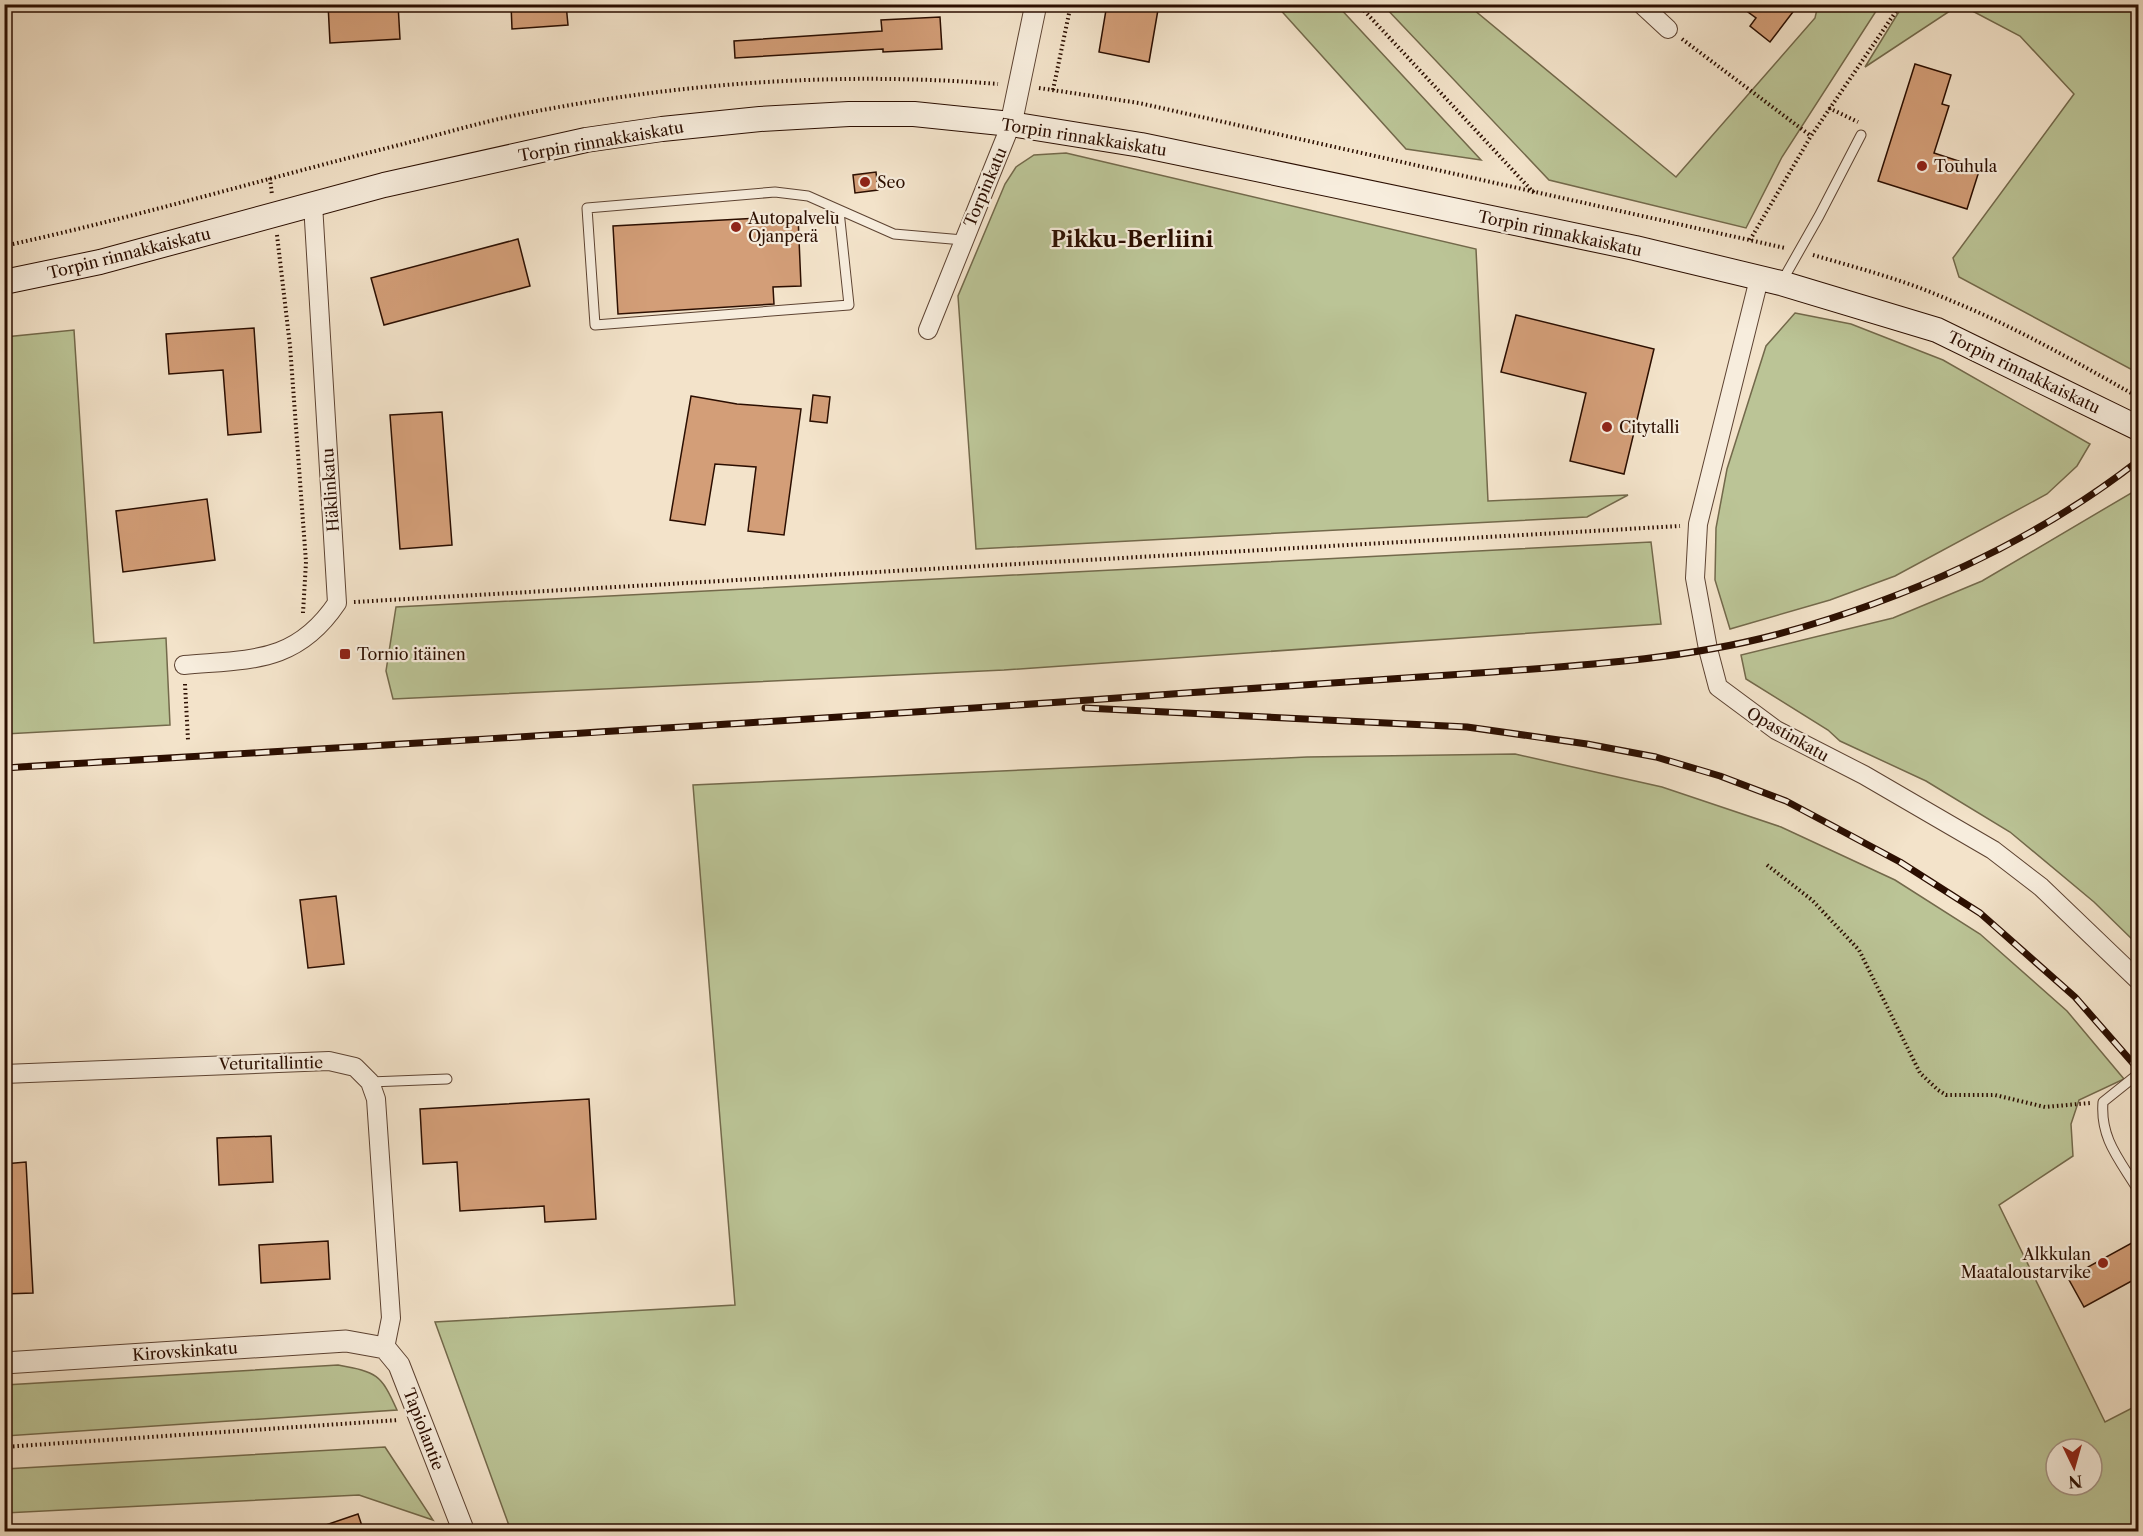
<svg xmlns="http://www.w3.org/2000/svg" width="2143" height="1536" font-family="'Libre Caslon Text',serif">
<style>
.green{fill:#bbc496;stroke:#73694b;stroke-width:1.5;fill-rule:evenodd}
.building{fill:#d39e78;stroke:#2b0e00;stroke-width:1.5}
.lines{fill:none;stroke-linecap:round;stroke-linejoin:round}
.service-casing{stroke:#5d4332;stroke-width:11}
.minor-casing{stroke:#5d4332;stroke-width:20}
.tertiary-casing{stroke:#5d4332;stroke-width:23}
.secondary-casing{stroke:#2b0e00;stroke-width:26}
.path{stroke:#2b0e00;stroke-width:4;stroke-dasharray:1.5 3;stroke-linecap:butt}
.service{stroke:#f7eddd;stroke-width:9}
.minor{stroke:#f7eddd;stroke-width:18}
.tertiary{stroke:#f7eddd;stroke-width:21}
.secondary{stroke:#f7eddd;stroke-width:24}
.rail-casing{stroke:#2b0e00;stroke-width:7}
.rail{stroke:#f7eddd;stroke-width:4.5;stroke-dasharray:14;stroke-linecap:butt}
.poi-dot{fill:#8f2418;stroke:#f7eddd;stroke-width:2}
.labels{text-anchor:middle;stroke-width:4.5;stroke-linejoin:round;paint-order:stroke}
.street-label{font-size:16px;fill:#2b0e00;stroke:#f7eddd}
.poi-label{font-size:16px;fill:#2b0e00;stroke:#f7eddd;text-anchor:start}
.district-label{font-size:22px;font-weight:bold;fill:#2b0e00;stroke:#f7eddd}
</style>
<rect width="100%" height="100%" fill="#f3e3ca"/>
<filter id="stains"><feTurbulence type="fractalNoise" baseFrequency=".00333" numOctaves="4"/><feColorMatrix values="0 0 0 0 .2 0 0 0 0 .09 0 0 0 0 .02 0 0 0 .5 -.17"/></filter>
<radialGradient id="worn" r=".72"><stop offset=".6" stop-color="#630" stop-opacity="0"/><stop offset="1" stop-color="#630" stop-opacity=".3"/></radialGradient>
<path class="green" d="M1276 5H1337L1481 160 1406 149Z
M1383 5H1468L1676 177 1815 18 1818 5H1880L1782 157 1746 228 1549 180Z
M1903 5H1959L1865 67Z
M1961 5H2138V373L1959 277 1953 258 2074 94 2020 36Z
M1066 153 1476 249 1488 501 1628 495 1587 517 976 549 958 296 1005 184 1016 167 1034 155Z
M1795 313 1851 324 1943 360 2090 444 2077 466 2047 494 1895 576 1830 600 1730 629 1715 580 1716 528 1727 469 1766 346Z
M74 330 94 643 166 638 170 725 5 734V337Z
M2138 489V945L2094 902 2010 832 1926 781 1840 741 1828 730 1746 679 1741 655 1893 618 1982 581Z
M1651 542 1661 624 1004 670 393 699 386 671 396 607Z
M1515 754 1662 787 1781 827 1895 880 1980 934 2067 1011 2124 1079 2079 1100 2071 1124 2073 1156 1999 1205 2105 1422 2138 1405V1531H511L435 1322 735 1305 693 785 1307 757ZM2056 1449H2092V1485H2056Z
M338 1365C377 1372 381 1374 397 1410L5 1436V1385Z
M385 1447 433 1520 359 1495 5 1513V1469Z"/>
<path class="building" d="M328 4H398L400 39 330 43Z
M511 4H566L568 25 512 29Z
M1107 4H1159L1149 62 1099 52Z
M1737 4H1799L1770 42 1750 26 1756 18Z
M940 17 942 49 883 52V49L735 58 734 41 882 31 881 20Z
M1915 64 1951 75 1942 104 1949 106 1934 153 1980 168 1967 209 1878 181Z
M876 172 878 190 855 193 853 175Z
M798 216 801 286 773 287 774 304 618 314 613 226Z
M518 239 530 286 384 325 371 278Z
M1516 315 1654 349 1624 474 1570 461 1586 393 1501 372Z
M254 328 261 432 228 435 223 370 169 374 166 334Z
M813 395 830 397 827 423 810 421Z
M691 396 737 404 801 409 784 535 748 531 756 467 715 464 705 525 670 520Z
M442 412 452 545 400 549 390 415Z
M207 499 215 560 123 572 116 511Z
M336 896 344 964 308 968 300 900Z
M589 1099 596 1219 545 1222 544 1206 460 1211 457 1162 423 1164 420 1109Z
M271 1136 273 1182 219 1185 217 1138Z
M26 1162 33 1293 4 1294V1164Z
M2139 1239V1277L2084 1307 2068 1278Z
M328 1241 330 1279 261 1283 259 1245Z
M358 1514 364 1532H315L314 1529Z"/>
<g class="lines">
<g class="service-casing">
<path id="service" d="M839 211 849 305 595 325 587 208 775 192 808 196 894 234 963 240
M1781 283 1819 216 1861 135
M2138 1074 2103 1102C2100 1139 2120 1160 2138 1190
M370 1082 447 1079"/>
</g>
<g class="minor-casing">
<path id="minor" d="M1641 4 1668 29
M1759 279 1698 524 1695 578 1708 649 1718 687 1776 730 1864 775 1993 850 2041 887 2138 980
M928 330 1011 124
M184 665C250 659 296 664 337 603L313 204
M4 1074 329 1061 355 1067 370 1082 376 1099 391 1318 385 1348"/>
</g>
<g class="tertiary-casing">
<path id="tertiary" d="M1011 124 1036 4
M4 1363 346 1341 385 1348 399 1365 464 1532"/>
</g>
<g class="secondary-casing">
<path id="secondary" d="M4 282 100 262 384 185 586 140 662 129 760 119 849 114H914L1011 124 1141 145 1635 248 1781 283 1937 330 2138 428"/>
</g>
<path class="path" d="M1358 4 1534 193
M1682 39 1811 136
M1039 88 1139 103 1785 248
M1053 90 1071 4
M1829 108 1858 122
M270 178 272 195
M277 235 290 346 306 562 303 613
M1750 240 1811 136 1901 4
M4 246C137 217 267 178 399 145 438 135 478 123 517 115 676 83 837 71 998 84
M1813 255C1858 268 1904 280 1947 299 2014 326 2076 362 2138 397
M354 602 1680 526
M185 684 188 740
M1767 865 1812 900 1859 950 1920 1073 1938 1090 1946 1095H1995L2045 1107 2090 1103
M4 1447 399 1420"/>
<use href="#service" class="service"/>
<use href="#minor" class="minor"/>
<use href="#tertiary" class="tertiary"/>
<use href="#secondary" class="secondary"/>
<g class="rail-casing">
<path id="rail" d="M1085 708 1467 727 1587 744 1656 757 1720 776 1786 801 1900 862 1980 913 2075 997 2138 1069
M4 768C398 744 793 722 1186 693 1288 686 1390 679 1493 672 1586 665 1684 659 1775 635 1904 600 2033 543 2138 461"/>
</g>
<use href="#rail" class="rail"/>
</g>
<g class="poi-dot">
<circle cx="1922" cy="166" r="6"/>
<circle cx="865" cy="182" r="6"/>
<circle cx="736" cy="227" r="6"/>
<circle cx="1607" cy="427" r="6"/>
<rect x="339" y="648" width="12" height="12" rx="3"/>
<circle cx="2103" cy="1263" r="6"/>
</g>
<g class="labels">
<g class="street-label">
<text transform="translate(1084 137) rotate(9)" y="6">Torpin rinnakkaiskatu</text>
<text transform="translate(601 141) rotate(-10)" y="6">Torpin rinnakkaiskatu</text>
<text transform="translate(985 187) rotate(-67)" y="6">Torpinkatu</text>
<text transform="translate(1560 233) rotate(12)" y="6">Torpin rinnakkaiskatu</text>
<text transform="translate(129 253) rotate(-14)" y="6">Torpin rinnakkaiskatu</text>
<text transform="translate(2024 372) rotate(26)" y="6">Torpin rinnakkaiskatu</text>
<text transform="translate(330 490) rotate(-94)" y="6">Häklinkatu</text>
<text transform="translate(1788 734) rotate(30)" y="6">Opastinkatu</text>
<text transform="translate(271 1063) rotate(-1)" y="6">Veturitallintie</text>
<text transform="translate(185 1351) rotate(-4)" y="6">Kirovskinkatu</text>
<text transform="translate(424 1429) rotate(69)" y="6">Tapiolantie</text>
</g>
<g class="poi-label">
<text x="1934" y="172">Touhula</text>
<text x="877" y="188">Seo</text>
<text x="748" y="224">Autopalvelu<tspan x="748" dy="18">Ojanperä</tspan></text>
<text x="1619" y="433">Citytalli</text>
<text x="357" y="660">Tornio itäinen</text>
<text x="2091" y="1260" text-anchor="end">Alkkulan<tspan x="2091" dy="18">Maataloustarvike</tspan></text>
</g>
<g class="district-label">
<text x="1132" y="247">Pikku-Berliini</text>
</g>
</g>
<rect width="2143" height="1536" fill="none" stroke="#f3e3ca" stroke-width="24"/>
<rect x="6" y="6" width="2131" height="1524" fill="none" stroke="#2b0e00" stroke-width="3"/>
<rect x="12" y="12" width="2119" height="1512" fill="none" stroke="#2b0e00" stroke-width="1.5"/>
<g transform="translate(2074 1467) rotate(175)"><circle r="28" fill="#f7eddd" stroke="#a59485" stroke-width="1.5"/>
<path d="M0-4.5L10 22L0 15L-10 22Z" fill="#8f2418"/>
<text y="-9" font-size="16" font-weight="bold" text-anchor="middle" fill="#2b0e00">N</text>
</g>
<rect width="100%" height="100%" filter="url(#stains)"/>
<rect width="100%" height="100%" fill="url(#worn)"/>
</svg>
